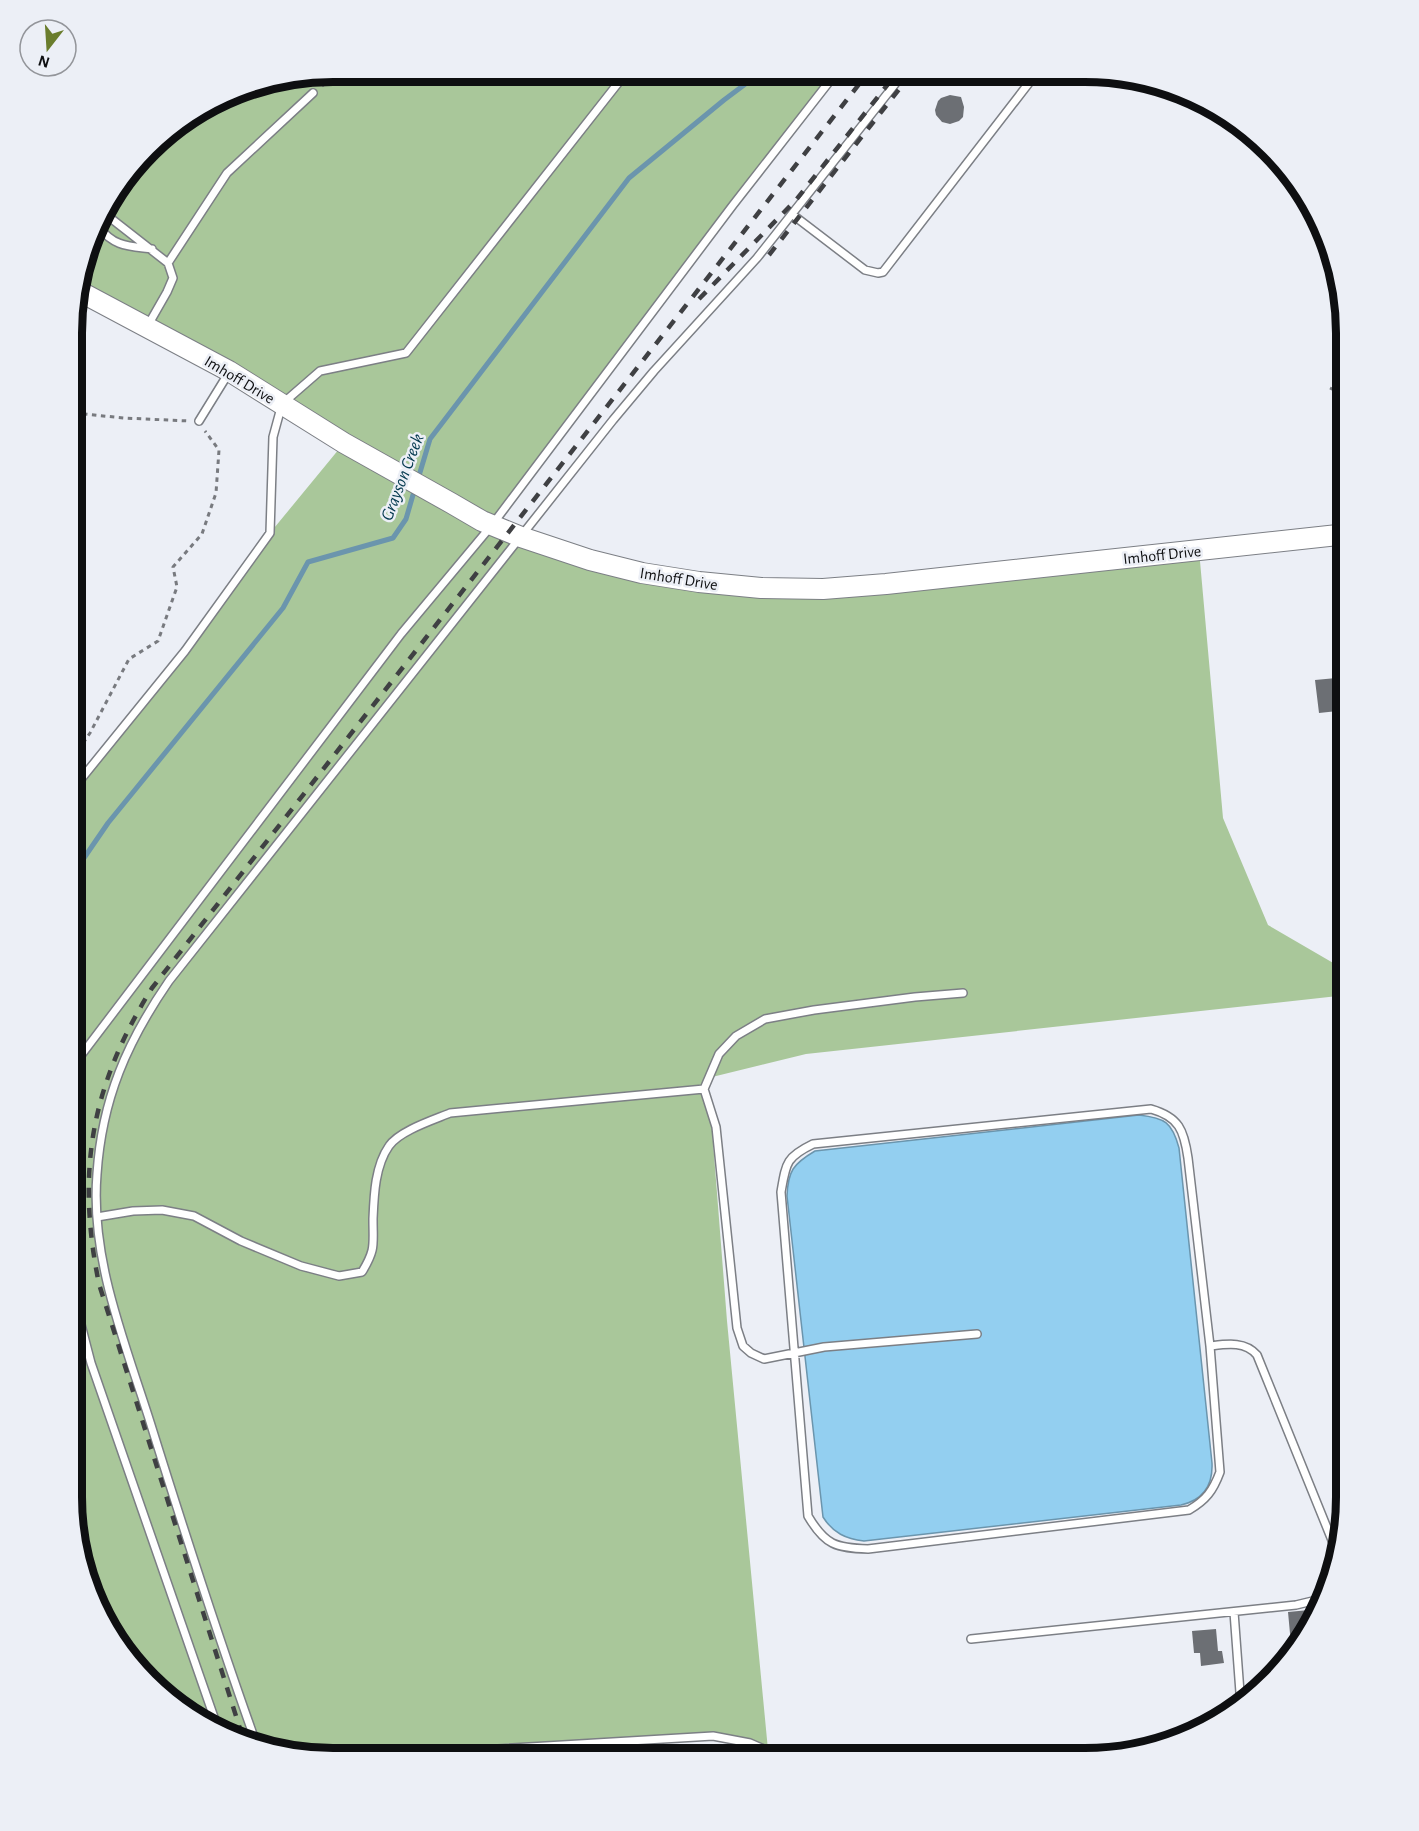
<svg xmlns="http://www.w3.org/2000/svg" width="1419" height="1831" font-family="'Alegreya Sans',sans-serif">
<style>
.green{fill:#a9c79a}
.water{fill:#93cff0;stroke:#6b95ad;stroke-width:1.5}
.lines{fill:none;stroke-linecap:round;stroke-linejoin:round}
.stream{stroke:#6b95ad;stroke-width:5}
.building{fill:#6c6f74}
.lane-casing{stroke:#7c7f85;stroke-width:10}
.secondary-casing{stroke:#7c7f85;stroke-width:22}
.path{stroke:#787a7f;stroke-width:3;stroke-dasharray:4.5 4.5;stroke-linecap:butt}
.lane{stroke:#fff;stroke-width:7}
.secondary{stroke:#fff;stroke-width:20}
.rail{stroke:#3f4043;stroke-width:4.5;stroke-dasharray:10 10;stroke-linecap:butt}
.labels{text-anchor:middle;stroke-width:5;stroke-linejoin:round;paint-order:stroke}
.street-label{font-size:16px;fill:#0e0f11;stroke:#eceff6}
.water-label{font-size:18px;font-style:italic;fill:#03384e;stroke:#eceff6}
.rim{fill:none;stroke:#0e0f11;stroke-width:8}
</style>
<rect width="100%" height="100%" fill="#eceff6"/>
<path class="green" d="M333 72 837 73 493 525 552 548 761 588 1199 550 1223 818 1268 925 1347 971V995L806 1054 708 1078 727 1321 768 1750 713 1736 363 1757H300L188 1715 137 1670 109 1629 105 1614 100 1605 93 1562 83 1524 72 1498 73 789 185 651 270 533 344 443 77 290 107 203 161 137 249 86Z"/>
<path class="water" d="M1139 1115C1165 1118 1172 1122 1179 1148L1212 1463C1213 1485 1203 1500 1181 1505L864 1541C846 1539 833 1533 823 1517L787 1196C788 1171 793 1164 815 1151Z
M74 1506C89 1537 95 1569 99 1602 100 1610 107 1620 109 1629L99 1614Z"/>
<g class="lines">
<path class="stream" d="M418 479 430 439 629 178 724 100 760 73
M73 874 108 823 283 608 308 562 393 538 406 519 415 488"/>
</g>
<path class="building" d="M950 95 961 97 964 107 963 117 959 121 950 124 942 122 936 115 935 110 938 101 941 98Z
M1347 677V710L1319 713 1315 680Z
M1320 1609 1303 1643 1292 1655 1288 1612Z
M1216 1629 1218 1651H1222L1224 1663 1201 1666 1200 1653H1194L1192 1631Z"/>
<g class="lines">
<g class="lane-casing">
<path id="lane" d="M793 215 865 270 878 273 883 272 1032 79 1033 74
M102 217 113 220 168 263 173 278 167 292 147 327
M99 227C114 247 129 246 152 249
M168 263 227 173 313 93
M199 421 228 374
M73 789 185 651 270 533 273 437 282 404 320 371 406 353 626 73
M73 1066 401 634 492 525 733 205 836 73
M704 1089 716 1127 737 1328 743 1346 751 1353 764 1359 824 1347 977 1334
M1151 1109C1179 1117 1184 1130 1188 1158L1210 1346 1220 1472C1213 1491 1206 1500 1189 1510L868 1549C836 1548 825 1545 808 1516L781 1192C786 1163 786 1157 813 1144Z
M97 1217 133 1211 162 1210 194 1216 241 1241 301 1266 339 1276 362 1272C376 1249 373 1245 373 1219 374 1195 375 1166 389 1146 399 1131 433 1120 450 1113L704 1089 719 1054 736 1036 765 1019 814 1010 915 997 963 993
M72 1290 91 1363 217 1726
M1210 1346C1227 1344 1245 1341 1257 1355L1338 1555
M1234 1612 1241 1706
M971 1639 1296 1605 1325 1598
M255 1740C218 1636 184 1531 151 1425 126 1345 90 1260 97 1174 102 1099 127 1042 169 981L613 420 654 371 757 258 903 74
M363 1757 713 1736 750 1743 784 1758"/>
</g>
<g class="secondary-casing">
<path id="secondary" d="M77 290 229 371 344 443 451 503 482 521 521 537 590 560 642 573 699 582 761 588 823 589 886 584 1347 534"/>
</g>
<path class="path" d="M322 86 339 72
M1330 388 1347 396
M74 413 124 418 189 421
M73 758 90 733 129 659 158 641 177 587 173 567 202 534 216 493 219 450 205 431"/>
<use href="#lane" class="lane"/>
<use href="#secondary" class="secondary"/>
<path class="rail" d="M769 255 911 74
M699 299 796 200 896 74
M242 1735 99 1284C76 1171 91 1086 152 988L867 74"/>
</g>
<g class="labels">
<g class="street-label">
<text transform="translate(240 379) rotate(31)" y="6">Imhoff Drive</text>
<text transform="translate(1162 554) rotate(-6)" y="6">Imhoff Drive</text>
<text transform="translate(679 578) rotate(9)" y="6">Imhoff Drive</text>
</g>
<g class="water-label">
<text transform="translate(402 477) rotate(-69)" y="6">Grayson Creek</text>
</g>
</g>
<path d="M0 0H1419V1831H0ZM333 82H1085A251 251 0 0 1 1336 333V1497A251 251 0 0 1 1085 1748H333A251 251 0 0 1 82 1497V333A251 251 0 0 1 333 82Z" fill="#eceff6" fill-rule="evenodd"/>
<path class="rim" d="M333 82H1085A251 251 0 0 1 1336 333V1497A251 251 0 0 1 1085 1748H333A251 251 0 0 1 82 1497V333A251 251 0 0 1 333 82Z"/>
<g transform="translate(48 48) rotate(197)"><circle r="28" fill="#eceff6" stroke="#93959a" stroke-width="1.5"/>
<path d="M0-4.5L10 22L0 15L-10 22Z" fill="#6a7d2d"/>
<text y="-9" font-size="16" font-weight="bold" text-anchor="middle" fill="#0e0f11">N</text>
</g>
</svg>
